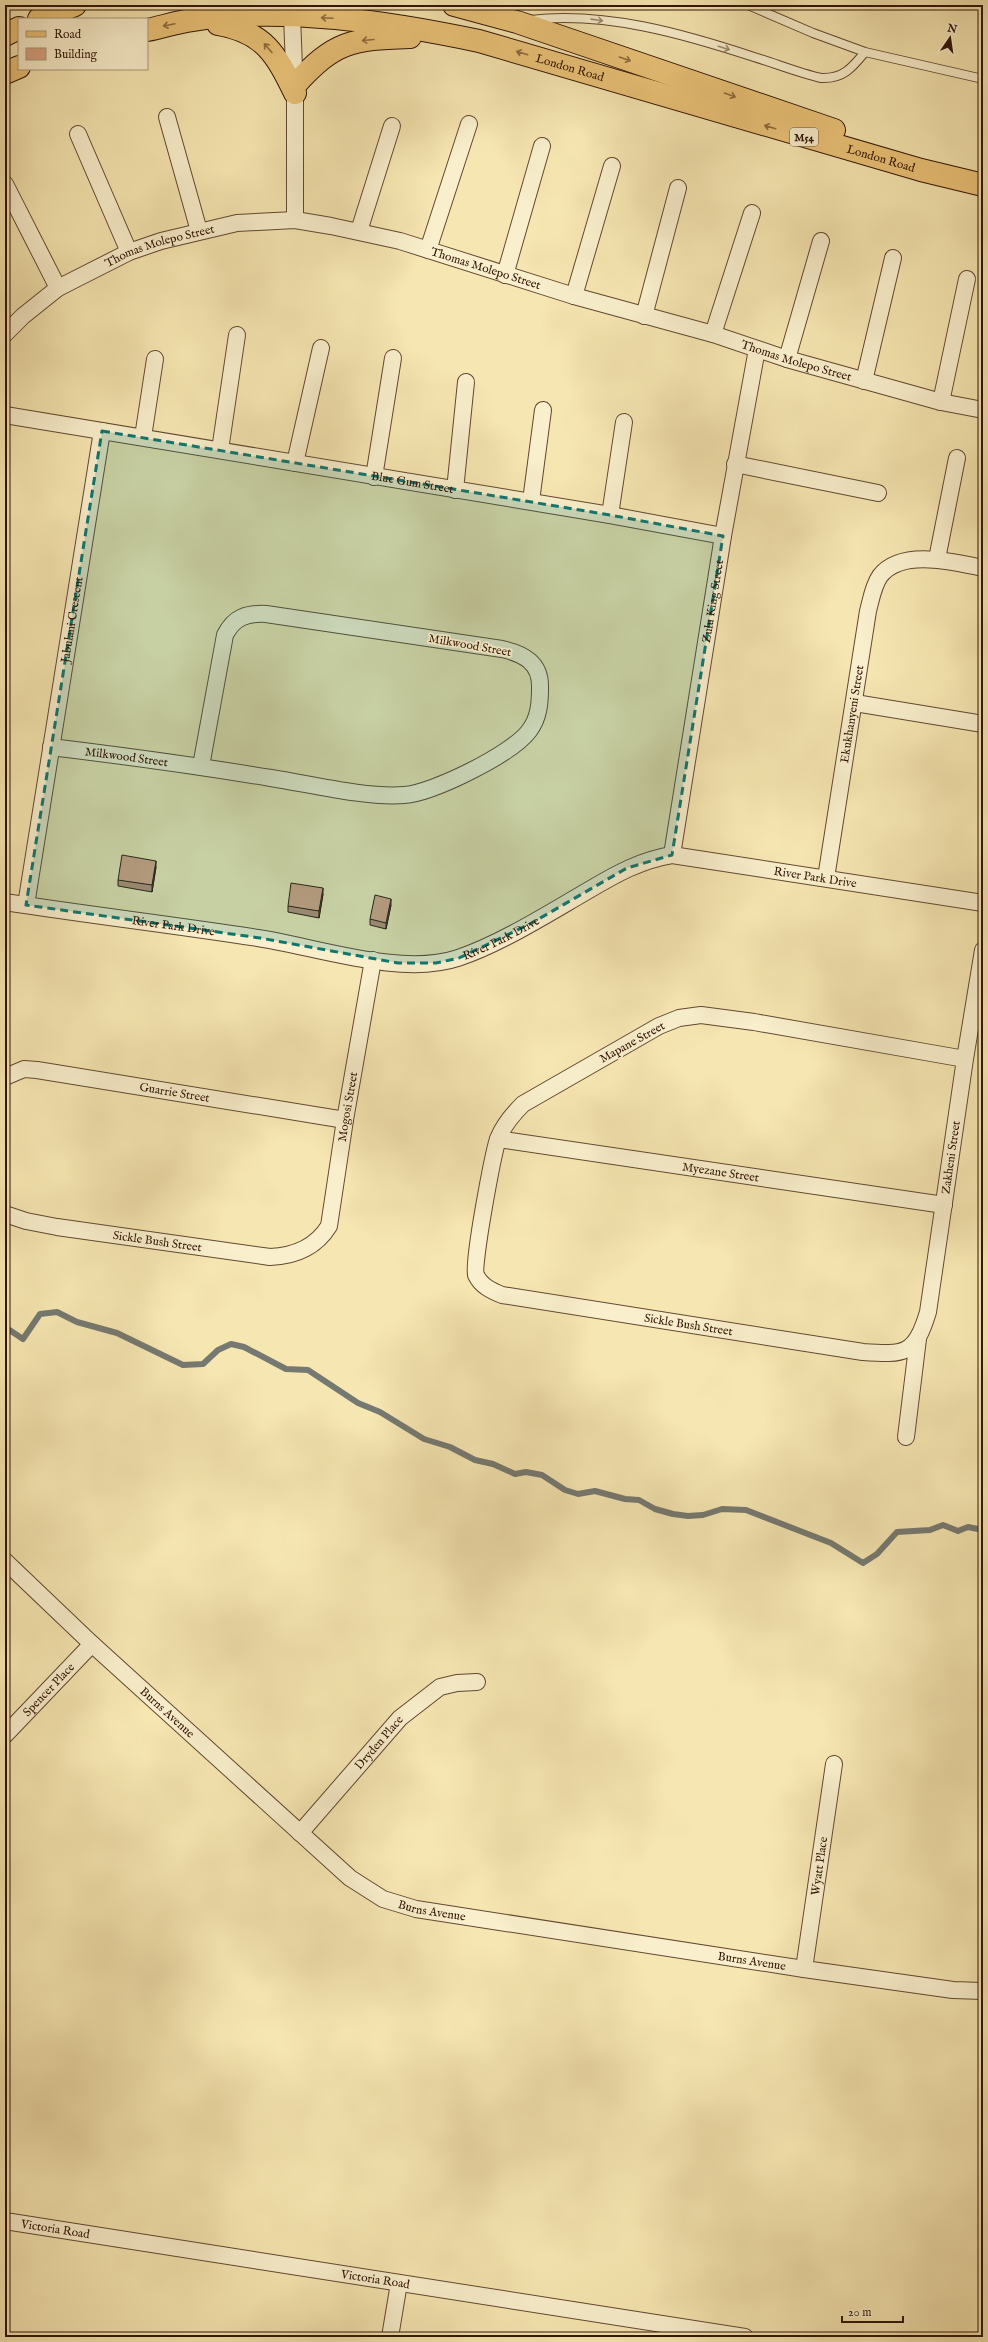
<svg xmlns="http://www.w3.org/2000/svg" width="988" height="2342" font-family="'IM FELL English',serif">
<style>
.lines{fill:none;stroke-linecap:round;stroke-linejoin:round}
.stream{stroke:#757971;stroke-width:6}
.service-casing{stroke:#624831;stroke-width:10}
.minor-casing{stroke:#624831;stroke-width:18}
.primary-casing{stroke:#311406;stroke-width:24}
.service{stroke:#f9efcc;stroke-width:8}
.minor{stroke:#f9efcc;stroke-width:16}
.primary{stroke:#ebc378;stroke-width:22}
.wall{fill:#bc8c71;stroke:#311406}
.shaded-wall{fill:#99725c;stroke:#311406}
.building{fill:#dba383;stroke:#311406}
.oneway{stroke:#8e6c3f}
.oneway2{stroke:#9f8c73}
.marked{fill:#0f766e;fill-opacity:0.2;stroke:#0f766e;stroke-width:3;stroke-dasharray:8 5;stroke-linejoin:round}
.labels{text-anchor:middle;stroke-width:3.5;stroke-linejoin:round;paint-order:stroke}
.shield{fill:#f9efcc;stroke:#6d5641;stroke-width:1}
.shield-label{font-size:11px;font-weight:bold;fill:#311406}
.street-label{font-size:12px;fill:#311406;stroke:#f9efcc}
</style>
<rect width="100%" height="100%" fill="#f6e6b1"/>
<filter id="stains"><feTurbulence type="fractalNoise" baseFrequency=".005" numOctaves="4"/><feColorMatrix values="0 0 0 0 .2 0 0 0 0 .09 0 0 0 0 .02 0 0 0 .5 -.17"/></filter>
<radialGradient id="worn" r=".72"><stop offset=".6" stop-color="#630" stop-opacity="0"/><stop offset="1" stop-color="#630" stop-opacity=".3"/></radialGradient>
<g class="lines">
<path class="stream" d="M5 1327 23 1339 40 1314 57 1312 77 1322 117 1333 183 1365 203 1364 218 1350 231 1344 244 1347 286 1369 308 1370 358 1403 380 1412 424 1439 450 1447 475 1460 493 1464 515 1474 526 1472 542 1475 565 1490 578 1494 595 1491 625 1499 639 1500 655 1509 673 1514 688 1516 703 1515 722 1509 746 1510 831 1543 863 1563 877 1554 897 1532 930 1530 943 1525 958 1531 968 1527 983 1530"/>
<g class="service-casing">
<path id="service" d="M748 5 813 33 865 52 983 79
M530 20C605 11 684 34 754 57 777 64 799 73 821 78 843 79 852 68 865 52"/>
</g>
<g class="minor-casing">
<g id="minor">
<path d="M292 16 295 93V220"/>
<path d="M167 117 199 231"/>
<path d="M78 134 129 252"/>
<path d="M5 184 58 288"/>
<path d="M359 231 392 126"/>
<path d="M428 250 469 124"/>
<path d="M505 275 542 146"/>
<path d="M574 296 612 166"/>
<path d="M644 316 678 188"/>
<path id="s1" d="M5 334 23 316 58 288 129 252 161 241 237 223 295 220 331 226 400 241 574 296 713 334 787 359 941 402 983 410"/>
<path d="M713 334 752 213"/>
<path d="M787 359 821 241"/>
<path d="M864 381 893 258"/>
<path d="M941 402 967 279"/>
<path id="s2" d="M5 415 610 515 723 536"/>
<path d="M143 437 155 359"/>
<path d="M220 450 237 335"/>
<path d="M295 463 321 348"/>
<path d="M735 464 878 493"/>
<path d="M374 477 393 358"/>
<path d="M455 490 466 382"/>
<path d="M531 501 543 410"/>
<path d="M610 515 624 422"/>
<path d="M937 559 957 458"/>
<path d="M855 703 983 724"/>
<path id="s3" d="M51 747C125 756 198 766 271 778 310 784 366 798 404 795 433 793 512 754 529 731 539 718 540 703 540 688 541 663 524 654 502 649L266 614C247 613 234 617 225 635L201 766"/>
<path id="s4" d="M672 855 723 536 757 349"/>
<path id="s5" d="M826 878 868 611C871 600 873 586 880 576 901 548 954 562 983 568"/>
<path id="s6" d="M5 902C89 915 174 925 258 938 317 947 401 977 458 958 502 943 549 913 589 890 616 874 641 860 672 855L983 903"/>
<path id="s7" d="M26 905 102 431"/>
<path id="s8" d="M965 1059 754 1022 701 1015 679 1018 659 1026 523 1104C513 1114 503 1126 498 1139 493 1154 472 1265 476 1275 481 1286 492 1291 502 1295L863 1352C905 1355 915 1355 928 1312L965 1059 983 950"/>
<path id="s9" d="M5 1077 24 1069 37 1070 345 1120"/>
<path id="s10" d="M498 1139 944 1205"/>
<path id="s11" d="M5 1214 26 1221 57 1227 270 1257C295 1256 316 1247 329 1226L345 1120 373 960"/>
<path d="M906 1437 918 1339"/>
<path id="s12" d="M5 1561 92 1644 350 1878 383 1899 416 1909 804 1969 953 1990 983 1991"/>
<path id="s13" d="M5 1735 92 1644"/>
<path id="s14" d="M300 1833 400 1718 440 1687 457 1683 477 1682"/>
<path id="s15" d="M804 1969 834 1764"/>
<path id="s16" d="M5 2221 745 2337"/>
<path d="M390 2337 399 2283"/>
</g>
</g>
<g class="primary-casing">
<g id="primary">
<path d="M454 5 517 22 834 130"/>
<path d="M39 19 75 5"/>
<path d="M218 24C264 32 276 54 295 93"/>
<path id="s17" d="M147 30C162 27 177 22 192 20 283 6 389 22 479 41L921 170 983 185"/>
<path d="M5 35 19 28"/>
<path d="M5 73 19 67"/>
<path d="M295 85C335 41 351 39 410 37"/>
</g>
</g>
<use href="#service" class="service"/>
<use href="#minor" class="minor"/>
<use href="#primary" class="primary"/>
</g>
<path class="wall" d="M156 867 152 892 118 886V880Z
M323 894 319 918 288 912V906Z
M391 905 386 929 370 925V919Z"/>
<path class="shaded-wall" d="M156 861V867L152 892V885Z
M323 888V894L319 918V911Z
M391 899V905L386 929V923Z"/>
<path class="building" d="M122 855 156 861 152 885 118 880Z
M291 883 323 888 319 911 288 906Z
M375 895 391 899 386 923 370 919Z"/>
<defs><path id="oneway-shaft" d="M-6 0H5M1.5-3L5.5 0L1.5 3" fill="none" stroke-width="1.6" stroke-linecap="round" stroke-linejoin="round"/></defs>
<g class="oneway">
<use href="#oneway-shaft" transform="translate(327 18) rotate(-177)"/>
<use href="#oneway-shaft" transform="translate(169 25) rotate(168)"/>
<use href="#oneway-shaft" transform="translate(368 40) rotate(175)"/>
<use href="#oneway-shaft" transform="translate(268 48) rotate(-131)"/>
<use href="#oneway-shaft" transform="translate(522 53) rotate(-164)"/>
<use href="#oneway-shaft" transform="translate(625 59) rotate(19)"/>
<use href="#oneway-shaft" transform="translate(730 95) rotate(20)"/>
<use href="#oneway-shaft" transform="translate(770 127) rotate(-164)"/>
</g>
<g class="oneway2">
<use href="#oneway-shaft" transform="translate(597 20) rotate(8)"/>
<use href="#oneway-shaft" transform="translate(724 48) rotate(17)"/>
</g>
<path class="marked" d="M102 431 610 515 723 536 672 855 627 868 530 924 459 958 436 963H398L260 938 26 905Z"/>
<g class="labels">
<rect class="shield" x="790" y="128" width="28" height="18" rx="3"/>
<g class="shield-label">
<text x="804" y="141">M54</text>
</g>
<g class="street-label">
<text dy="4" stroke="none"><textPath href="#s17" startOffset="430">London Road</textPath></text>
<text dy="4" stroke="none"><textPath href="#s17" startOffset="754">London Road</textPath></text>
<text dy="4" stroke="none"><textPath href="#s1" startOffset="181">Thomas Molepo Street</textPath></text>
<text dy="4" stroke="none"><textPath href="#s1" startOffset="517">Thomas Molepo Street</textPath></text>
<text dy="4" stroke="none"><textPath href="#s1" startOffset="841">Thomas Molepo Street</textPath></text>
<text dy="4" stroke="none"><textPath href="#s2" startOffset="413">Blue Gum Street</textPath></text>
<text dy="4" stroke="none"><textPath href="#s4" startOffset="257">Zulu King Street</textPath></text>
<text dy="4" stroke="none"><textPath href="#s7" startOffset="289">Jabulani Crescent</textPath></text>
<text transform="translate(470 645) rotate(10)" y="4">Milkwood Street</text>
<text dy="4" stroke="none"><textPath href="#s5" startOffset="166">Ekukhanyeni Street</textPath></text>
<text dy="4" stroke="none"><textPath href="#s3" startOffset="76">Milkwood Street</textPath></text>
<text dy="4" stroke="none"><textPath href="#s6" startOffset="842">River Park Drive</textPath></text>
<text dy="4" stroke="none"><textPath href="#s6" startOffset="170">River Park Drive</textPath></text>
<text dy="4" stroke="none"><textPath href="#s6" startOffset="506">River Park Drive</textPath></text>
<text transform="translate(632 1042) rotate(-29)" y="4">Mapane Street</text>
<text dy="4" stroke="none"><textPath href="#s9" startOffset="173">Guarrie Street</textPath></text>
<text dy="4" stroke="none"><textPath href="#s11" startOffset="459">Mogosi Street</textPath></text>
<text dy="4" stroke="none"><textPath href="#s8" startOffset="1293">Zakheni Street</textPath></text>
<text dy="4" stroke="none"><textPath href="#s10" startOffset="225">Myezane Street</textPath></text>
<text dy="4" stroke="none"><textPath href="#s11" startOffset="155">Sickle Bush Street</textPath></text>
<text dy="4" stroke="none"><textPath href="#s8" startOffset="872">Sickle Bush Street</textPath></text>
<text dy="4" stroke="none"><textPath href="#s13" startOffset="63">Spencer Place</textPath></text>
<text dy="4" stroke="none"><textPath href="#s12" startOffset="222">Burns Avenue</textPath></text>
<text dy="4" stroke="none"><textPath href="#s14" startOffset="120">Dryden Place</textPath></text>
<text dy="4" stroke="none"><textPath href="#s15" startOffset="104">Wyatt Place</textPath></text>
<text dy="4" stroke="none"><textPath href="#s12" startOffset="558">Burns Avenue</textPath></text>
<text dy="4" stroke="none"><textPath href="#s12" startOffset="882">Burns Avenue</textPath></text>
<text dy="4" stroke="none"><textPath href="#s16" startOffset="51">Victoria Road</textPath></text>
<text dy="4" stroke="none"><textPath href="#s16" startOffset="375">Victoria Road</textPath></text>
</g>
</g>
<rect width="988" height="2342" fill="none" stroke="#f6e6b1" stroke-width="20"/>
<rect x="6" y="6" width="976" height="2330" fill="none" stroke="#311406" stroke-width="2"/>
<rect x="10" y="10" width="968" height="2322" fill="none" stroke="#311406"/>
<rect x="18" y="18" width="130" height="52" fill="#f9efcc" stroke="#a9977d"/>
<rect x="26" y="31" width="20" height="6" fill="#ebc378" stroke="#a9977d"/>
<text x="54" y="38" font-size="12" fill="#311406">Road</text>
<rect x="26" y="48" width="20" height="12" fill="#dba383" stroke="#a9977d"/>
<text x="54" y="58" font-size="12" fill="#311406">Building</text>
<g transform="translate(950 38) rotate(13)" stroke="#f9efcc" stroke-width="3" paint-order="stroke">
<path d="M0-3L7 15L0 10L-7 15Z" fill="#311406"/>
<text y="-6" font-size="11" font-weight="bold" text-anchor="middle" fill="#311406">N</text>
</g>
<path d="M842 2316v6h61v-6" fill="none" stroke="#311406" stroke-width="2"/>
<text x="848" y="2316" font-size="12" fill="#311406" stroke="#f9efcc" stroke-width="3" paint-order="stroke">20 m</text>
<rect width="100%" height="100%" filter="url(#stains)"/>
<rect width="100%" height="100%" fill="url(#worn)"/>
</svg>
